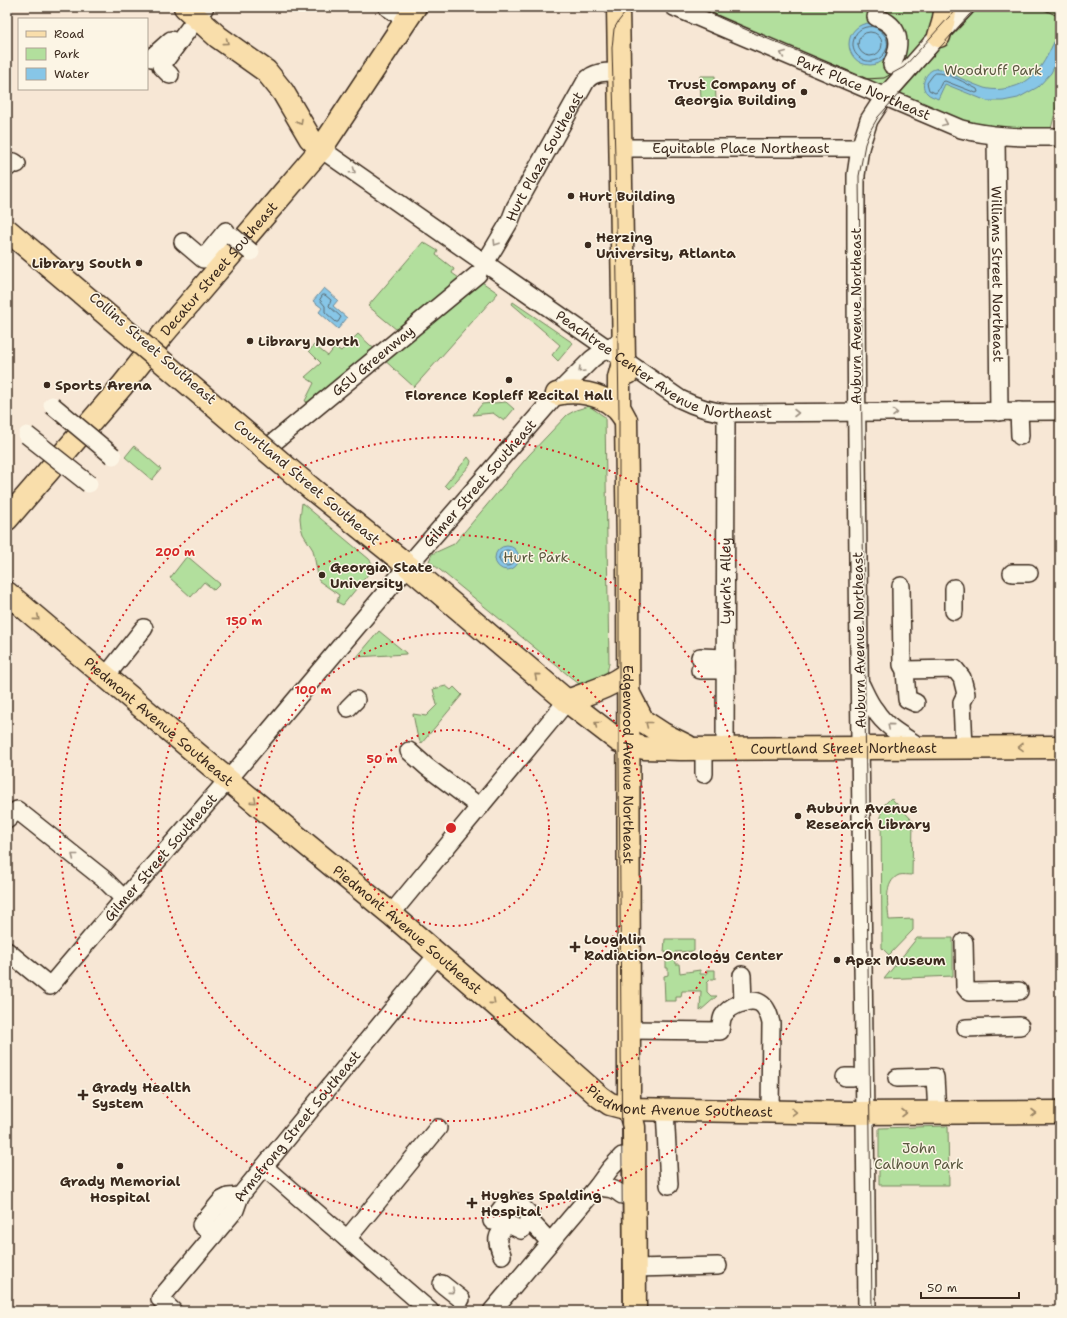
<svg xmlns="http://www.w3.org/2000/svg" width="1067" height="1318" font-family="'Shantell Sans',sans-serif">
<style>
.green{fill:#b2df9d;stroke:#76845e}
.water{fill:#87c6e7;stroke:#698897}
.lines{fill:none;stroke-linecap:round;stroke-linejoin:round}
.shore{stroke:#59686e;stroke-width:1}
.minor-casing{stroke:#3b2a1e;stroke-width:20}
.major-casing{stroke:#3b2a1e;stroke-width:25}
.minor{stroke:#fcf5e5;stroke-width:17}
.major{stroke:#f9deab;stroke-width:22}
.tram{stroke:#3b2a1e;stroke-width:1}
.minor-bridge-casing{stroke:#3b2a1e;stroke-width:20;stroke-linecap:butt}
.major-bridge-casing{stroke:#3b2a1e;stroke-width:25;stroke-linecap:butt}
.minor-bridge{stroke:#fcf5e5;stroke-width:17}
.major-bridge{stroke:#f9deab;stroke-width:22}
.oneway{stroke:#9a8464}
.oneway2{stroke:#9c9082}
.ring{fill:none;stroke:#d62828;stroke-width:2;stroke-dasharray:2 4}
.poi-dot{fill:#3b2a1e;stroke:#fcf5e5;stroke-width:1.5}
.labels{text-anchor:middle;stroke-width:3;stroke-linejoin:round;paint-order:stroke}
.park-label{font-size:14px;fill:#59573e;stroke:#fcf5e5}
.poi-label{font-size:14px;font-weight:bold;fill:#3b2a1e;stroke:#fcf5e5;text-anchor:start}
.street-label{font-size:14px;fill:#3b2a1e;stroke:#fcf5e5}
.centre{fill:#d62828;stroke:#fcf5e5;stroke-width:2}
.ring-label{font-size:12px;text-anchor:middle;font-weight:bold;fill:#d62828;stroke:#fcf5e5;stroke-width:3;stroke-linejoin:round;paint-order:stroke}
</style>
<rect width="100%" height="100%" fill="#f7e7d5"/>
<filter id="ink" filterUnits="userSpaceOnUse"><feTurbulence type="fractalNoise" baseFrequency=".025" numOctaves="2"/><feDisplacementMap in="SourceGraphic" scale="8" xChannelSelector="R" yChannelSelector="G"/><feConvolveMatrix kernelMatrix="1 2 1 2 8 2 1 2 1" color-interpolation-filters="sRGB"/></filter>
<g filter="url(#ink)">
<path class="green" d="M697 7H1048L1060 12V93L1048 141 973 130Z
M700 76H715L716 101H701Z
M423 242 438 251 436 255 454 269 452 273 459 278 397 330 368 306Z
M476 278 498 293 414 387 382 358Z
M513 302 573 343 558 361 552 355 560 345 512 304Z
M358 334 380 354 316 406 305 401 314 383 305 377 321 363 309 351 314 345 328 356 335 347 341 351Z
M506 402 514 409 504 421 493 413 473 415 482 404Z
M589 406 605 417 609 663 607 673 584 684H579L429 561 432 554 454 544 529 455 567 415 576 410Z
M134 446 161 469 152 480 125 457Z
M468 457 471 461 470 465 449 489 445 485Z
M302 503 369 559C373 564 374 567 370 572L343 605 337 602 339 595 319 581 313 550 303 534 301 527 300 518Z
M187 556 220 584 214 590 204 582 191 597 170 578Z
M379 631 406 653V654L357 657Z
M446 686 451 690 454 687 462 695 421 744 417 734 413 714 426 716 437 705 433 689Z
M891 798 913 821 912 875C908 875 903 874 899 875 883 882 888 906 889 920L913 919V930L889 955 882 948 881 808Z
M917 938H953V976L884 979Z
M665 939H694V951L675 952 676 964H679L680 973 700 970V974H707V970H715V979H711L707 983V992L711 996H717L700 1011 701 991H682L681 997H676V1001H665L664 976 668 975V968H666V952H664Z
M948 1126 949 1185H879V1128Z"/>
<path class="water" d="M849 44a21 21 0 1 1 42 0a21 21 0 1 1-42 0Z
M1055 40 1060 42V55L1051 73 1038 87 1018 98 1003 101H987L945 84 938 99C935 97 929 96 927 93 919 86 926 71 935 69 937 68 939 69 941 69 955 75 969 83 984 88 992 90 1000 90 1008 88 1035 83 1044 63 1055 40Z
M324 288 338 300 333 306 347 318 338 329 319 312 322 308 313 301Z
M495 558a12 12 0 1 1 24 0a12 12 0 1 1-24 0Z"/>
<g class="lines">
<path class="shore" d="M875 27C866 25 856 29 854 39 852 44 853 50 856 54 873 75 903 45 878 29
M858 44a12 12 0 1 1 24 0a12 12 0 1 1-24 0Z
M936 73C947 72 967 84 977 89L978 92 976 93 945 81 942 82 937 92 935 93 929 90 927 83 933 75Z
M323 295H325L331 300 329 306 341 317 338 322H336L325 312V306L320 300Z
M499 558a8 8 0 1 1 16 0a8 8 0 1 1-16 0Z"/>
<g class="minor-casing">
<g id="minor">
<path d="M387 7 406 20"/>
<path id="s1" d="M674 7 961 129C995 138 1025 137 1060 137"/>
<path d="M876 17C901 26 902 43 892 65"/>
<path d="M151 58 171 40"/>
<path d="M170 75 161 66 205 7"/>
<path id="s2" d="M996 136 999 412"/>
<path id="s3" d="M621 148H860"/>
<path id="s4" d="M321 149 680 399C696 407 711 412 729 413L1060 411"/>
<path d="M7 168 14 162 17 164"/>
<path d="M183 242 203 259 226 231"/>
<path id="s5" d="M485 263 510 221 515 208 586 81C594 71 607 72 619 72"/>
<path d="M1019 411 1020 436"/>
<path id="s6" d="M268 447 478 274"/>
<path d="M1012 573H1029"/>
<path d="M901 586 902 665 905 670 955 669 962 678 966 694 962 702 964 748"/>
<path d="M954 588V611"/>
<path d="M700 657 725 658"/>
<path d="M700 670H725"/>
<path d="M905 670 907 699 916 703"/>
<path d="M106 676 144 628"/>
<path d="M861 685C865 693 869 703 875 710 886 728 905 737 922 748"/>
<path d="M348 708 356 700"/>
<path d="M704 749V774"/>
<path id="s7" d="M725 749 726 413"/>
<path d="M409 751 427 767 480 807"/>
<path d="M7 820 17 810 105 880 124 899"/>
<path d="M391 914 567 701"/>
<path d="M964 942 965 987 969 992 1019 991"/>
<path id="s8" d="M7 951 50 986 124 899 239 767 418 554 557 394 592 359 607 348 624 340"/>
<path d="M742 975 743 1003"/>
<path d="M966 1028 1020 1026"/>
<path d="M629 1030 720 1031C721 1027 721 1020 723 1016 729 1006 750 997 760 1003 767 1007 769 1015 771 1023L770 1111"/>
<path d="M845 1077H853"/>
<path d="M897 1078 935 1077 937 1113"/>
<path d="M665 1110 669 1185"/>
<path d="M264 1167 430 1311"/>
<path d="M597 1187C608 1188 614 1188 622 1195"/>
<path d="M492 1221 504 1205 517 1202 530 1215V1221L550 1242"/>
<path d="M214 1235 201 1225 222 1200 228 1197 240 1196"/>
<path d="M347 1239 438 1128"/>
<path d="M502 1255C496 1240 495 1236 508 1224L521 1230 530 1221"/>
<path d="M635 1268 718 1266"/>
<path d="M442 1284 461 1299"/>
<path id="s9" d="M173 1311 160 1299 235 1210 240 1196 438 954"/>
<path d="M492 1311 597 1187 610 1169 622 1156"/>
<path d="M867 1311C864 932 855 554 856 175L860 148 869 120 884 97 931 44 966 7"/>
</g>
</g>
<g class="major-casing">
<g id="major">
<path d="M185 7 218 37 266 71 283 92 310 138 321 149"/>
<path d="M618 7 624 359 628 373"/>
<path d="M939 36 943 23 946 7"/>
<path id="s10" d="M624 359 619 378V407L626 420 628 548 629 1085V1109L634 1127 635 1311"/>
<path d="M557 394C576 390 600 393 615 407 619 410 622 415 625 419"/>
<path id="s11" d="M312 489 408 566 567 701 619 741 644 748 681 749 1060 747"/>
<path id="s12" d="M7 519 122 386 164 333 321 149 415 7"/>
<path id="s13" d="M7 593 228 780 391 914 496 1005 600 1097 610 1104 629 1109 849 1113 1060 1112"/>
<path d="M630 696 643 721 663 734 687 746"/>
<path d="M567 701C588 693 610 687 628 673"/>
</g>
</g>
<use href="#minor" class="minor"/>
<use href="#major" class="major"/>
<path class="tram" d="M696 7 756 34 865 79 884 78 904 67 958 7
M1038 7 1060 17
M623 1311 619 757V412L615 158 612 48 614 29 618 22 628 9 631 7
M872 1311 859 176 865 144 870 131 878 117 969 15 979 7"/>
<g class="minor-bridge-casing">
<path id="minor-bridge" d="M232 236 251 252
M52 405 113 456
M27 435 89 484"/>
</g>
<g class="major-bridge-casing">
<path id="major-bridge" d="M7 230 312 489"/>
</g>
<use href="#minor-bridge" class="minor-bridge"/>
<use href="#major-bridge" class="major-bridge"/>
</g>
<defs><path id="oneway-chevron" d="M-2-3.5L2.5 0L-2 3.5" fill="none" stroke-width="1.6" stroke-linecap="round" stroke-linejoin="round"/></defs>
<g class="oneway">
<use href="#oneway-chevron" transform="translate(226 42) rotate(36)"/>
<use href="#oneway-chevron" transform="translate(300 122) rotate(59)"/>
<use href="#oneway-chevron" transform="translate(37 618) rotate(40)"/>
<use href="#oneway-chevron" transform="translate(537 676) rotate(-140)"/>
<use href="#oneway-chevron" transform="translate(597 724) rotate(-142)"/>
<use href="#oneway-chevron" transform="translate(648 724) rotate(-142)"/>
<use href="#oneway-chevron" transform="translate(1021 747) rotate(179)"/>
<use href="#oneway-chevron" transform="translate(254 801) rotate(40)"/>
<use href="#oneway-chevron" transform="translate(493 1002) rotate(41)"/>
<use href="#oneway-chevron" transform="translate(794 1112) rotate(1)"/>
<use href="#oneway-chevron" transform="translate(904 1113)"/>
<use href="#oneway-chevron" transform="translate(1034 1113)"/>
</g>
<g class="oneway2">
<use href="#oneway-chevron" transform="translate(783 54) rotate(-157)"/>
<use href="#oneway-chevron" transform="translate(945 123) rotate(23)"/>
<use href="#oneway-chevron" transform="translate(353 171) rotate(35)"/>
<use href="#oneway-chevron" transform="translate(496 243) rotate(122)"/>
<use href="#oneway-chevron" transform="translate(581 370) rotate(134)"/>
<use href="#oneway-chevron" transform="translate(796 413)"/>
<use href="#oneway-chevron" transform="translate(895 413)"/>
<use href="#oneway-chevron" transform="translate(890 726) rotate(-139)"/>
<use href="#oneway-chevron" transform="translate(74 856) rotate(-142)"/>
<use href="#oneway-chevron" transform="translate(452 1291) rotate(41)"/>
</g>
</g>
<g class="ring">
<circle cx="451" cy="828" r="98"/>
<circle cx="451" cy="828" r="195"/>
<circle cx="451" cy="828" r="293"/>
<circle cx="451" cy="828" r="391"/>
</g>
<g class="poi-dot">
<circle cx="804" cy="92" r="4"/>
<circle cx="571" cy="196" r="4"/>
<circle cx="588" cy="245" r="4"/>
<circle cx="139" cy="263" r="4"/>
<circle cx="250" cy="341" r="4"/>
<circle cx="509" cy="380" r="4"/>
<circle cx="47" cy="385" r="4"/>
<circle cx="322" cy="575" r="4"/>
<circle cx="798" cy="816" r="4"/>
<path d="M573 941h4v4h4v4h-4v4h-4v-4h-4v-4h4z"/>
<circle cx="837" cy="960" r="4"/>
<path d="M81 1089h4v4h4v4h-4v4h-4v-4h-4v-4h4z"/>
<circle cx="120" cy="1166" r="4"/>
<path d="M470 1197h4v4h4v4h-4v4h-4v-4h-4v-4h4z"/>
</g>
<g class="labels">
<g class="park-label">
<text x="993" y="75">Woodruff Park</text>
<text x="536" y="562">Hurt Park</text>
<text x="919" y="1153">John<tspan x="919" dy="16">Calhoun Park</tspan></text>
</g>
<g class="poi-label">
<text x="796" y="89" text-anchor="end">Trust Company of<tspan x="796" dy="16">Georgia Building</tspan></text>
<text x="579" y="201">Hurt Building</text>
<text x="596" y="242">Herzing<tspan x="596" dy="16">University, Atlanta</tspan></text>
<text x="131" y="268" text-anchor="end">Library South</text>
<text x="258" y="346">Library North</text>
<text x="55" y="390">Sports Arena</text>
<text x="509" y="400" text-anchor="middle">Florence Kopleff Recital Hall</text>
<text x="330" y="572">Georgia State<tspan x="330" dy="16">University</tspan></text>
<text x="806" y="813">Auburn Avenue<tspan x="806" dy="16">Research Library</tspan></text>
<text x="584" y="944">Loughlin<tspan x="584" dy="16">Radiation-Oncology Center</tspan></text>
<text x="845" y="965">Apex Museum</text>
<text x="92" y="1092">Grady Health<tspan x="92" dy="16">System</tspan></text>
<text x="120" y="1186" text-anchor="middle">Grady Memorial<tspan x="120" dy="16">Hospital</tspan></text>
<text x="481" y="1200">Hughes Spalding<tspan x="481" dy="16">Hospital</tspan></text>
</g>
<g class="street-label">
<text dy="5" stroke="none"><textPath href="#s1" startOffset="206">Park Place Northeast</textPath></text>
<text dy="5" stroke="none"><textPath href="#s3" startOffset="120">Equitable Place Northeast</textPath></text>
<text dy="5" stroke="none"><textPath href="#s5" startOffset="122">Hurt Plaza Southeast</textPath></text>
<text dy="5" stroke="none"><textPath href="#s12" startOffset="328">Decatur Street Southeast</textPath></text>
<text dy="5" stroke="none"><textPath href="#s2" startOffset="138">Williams Street Northeast</textPath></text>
<text transform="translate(856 316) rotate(-90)" y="5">Auburn Avenue Northeast</text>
<text transform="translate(153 348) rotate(41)" y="5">Collins Street Southeast</text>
<text dy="5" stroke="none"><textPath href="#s6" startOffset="136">GSU Greenway</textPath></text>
<text dy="5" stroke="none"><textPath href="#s4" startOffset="410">Peachtree Center Avenue Northeast</textPath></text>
<text transform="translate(307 482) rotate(40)" y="5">Courtland Street Southeast</text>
<text dy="5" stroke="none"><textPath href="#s8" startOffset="717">Gilmer Street Southeast</textPath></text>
<text dy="5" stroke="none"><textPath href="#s7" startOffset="168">Lynch's Alley</textPath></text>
<text transform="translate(859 640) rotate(-91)" y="5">Auburn Avenue Northeast</text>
<text dy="5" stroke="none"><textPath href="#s13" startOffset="199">Piedmont Avenue Southeast</textPath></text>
<text dy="5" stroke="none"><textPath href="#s11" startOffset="623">Courtland Street Northeast</textPath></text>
<text dy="5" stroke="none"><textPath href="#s10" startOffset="408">Edgewood Avenue Northeast</textPath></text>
<text dy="5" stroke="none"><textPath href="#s8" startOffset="225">Gilmer Street Southeast</textPath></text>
<text dy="5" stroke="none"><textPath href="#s13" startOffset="523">Piedmont Avenue Southeast</textPath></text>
<text dy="5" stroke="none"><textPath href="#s13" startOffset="859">Piedmont Avenue Southeast</textPath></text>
<text dy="5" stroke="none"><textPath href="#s9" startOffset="239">Armstrong Street Southeast</textPath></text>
</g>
</g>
<circle cx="451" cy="828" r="6" class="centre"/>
<g class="ring-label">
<text x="175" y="556">200 m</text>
<text x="244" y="625">150 m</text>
<text x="313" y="694">100 m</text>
<text x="382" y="763">50 m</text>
</g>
<rect width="1067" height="1318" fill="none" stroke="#fcf5e5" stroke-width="24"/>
<rect x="12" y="12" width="1043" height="1294" fill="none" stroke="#3b2a1e" stroke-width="1.5" filter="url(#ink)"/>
<rect x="18" y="18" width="130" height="72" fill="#fcf5e5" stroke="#afa495"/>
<rect x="26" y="31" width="20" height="6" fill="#f9deab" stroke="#afa495"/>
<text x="54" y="38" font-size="12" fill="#3b2a1e">Road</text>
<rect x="26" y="48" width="20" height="12" fill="#b2df9d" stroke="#afa495"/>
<text x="54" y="58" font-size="12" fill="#3b2a1e">Park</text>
<rect x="26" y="68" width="20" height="12" fill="#87c6e7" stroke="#afa495"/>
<text x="54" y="78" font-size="12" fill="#3b2a1e">Water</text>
<path d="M921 1292v6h98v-6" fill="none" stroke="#3b2a1e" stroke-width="2"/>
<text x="927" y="1292" font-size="12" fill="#3b2a1e" stroke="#fcf5e5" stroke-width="3" paint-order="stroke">50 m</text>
</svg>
